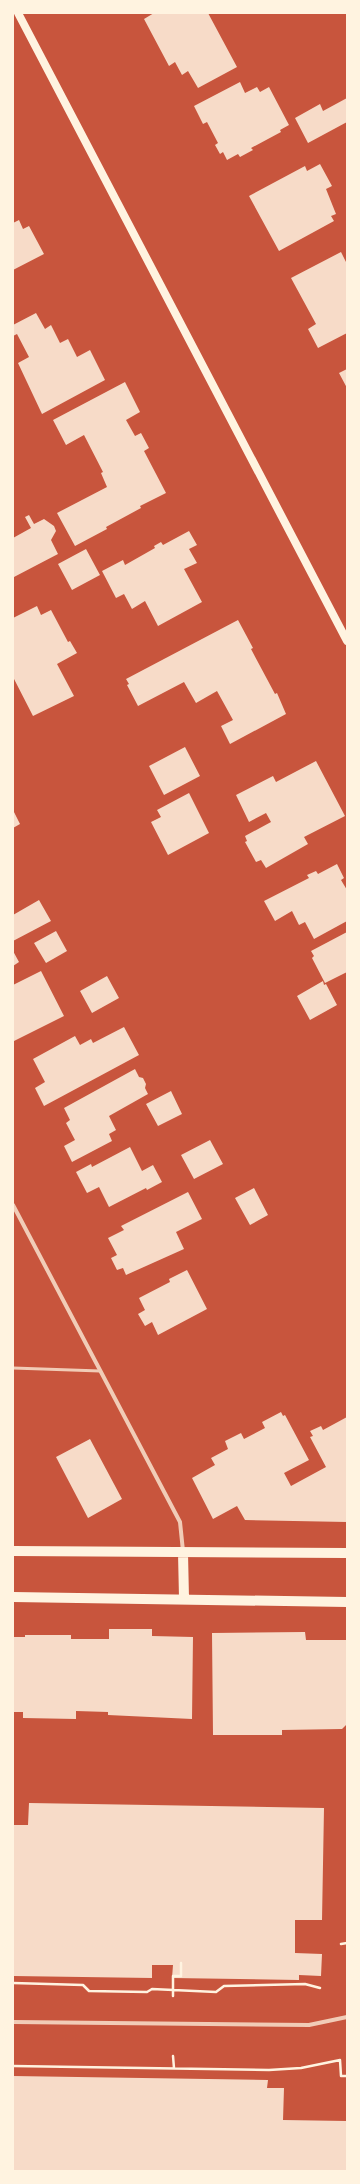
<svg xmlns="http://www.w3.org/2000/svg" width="360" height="2184" font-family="'IBM Plex Serif',serif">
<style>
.building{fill:#f7dbc8}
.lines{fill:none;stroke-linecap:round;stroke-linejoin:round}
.path{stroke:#fff3e0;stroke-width:2.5}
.service{stroke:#f1ccb7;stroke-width:3}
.minor{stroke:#f1ccb7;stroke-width:4}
.secondary{stroke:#fff3e0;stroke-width:8}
.primary{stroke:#fff3e0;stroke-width:10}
</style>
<rect width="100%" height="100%" fill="#c8553d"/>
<path class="building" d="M154 13H208L237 67 198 88 188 71 182 75 175 62 169 66 144 19Z
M240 82 245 93 257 87 260 92 269 87 289 125 280 130 281 132 251 148 253 150 240 157 238 154 227 160 223 152 220 154 215 145 218 143 207 122 203 124 194 106Z
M347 98V122L308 143 295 118 320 104 323 111Z
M320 164 332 186 326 189 336 214 331 216 334 221 279 251 249 196 305 166 307 171Z
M19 220 23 229 29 226 44 254 13 270V223Z
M341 252 347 264V333L318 348 308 329 316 324 291 278Z
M36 313 45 329 51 325 60 343 68 339 77 357 90 350 105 380 42 414 18 363 29 357 17 334 13 336V325Z
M347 369V388L339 373Z
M125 382 140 412 126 420 135 436 141 433 149 448 144 451 166 493 140 506 141 508 106 527 107 529 75 546 57 513 107 487 101 473 103 472 84 435 66 445 53 420Z
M29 515 34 524 44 519 54 526 56 531 51 540 58 554 14 577 13 538 31 528 25 517Z
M189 531 197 545 189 549 197 563 184 569 202 602 158 626 145 601 132 609 124 594 116 598 102 571 123 560 125 565 155 548 154 546 161 542 163 545Z
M86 549 100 575 72 590 58 564Z
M37 606 41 615 51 610 68 642 70 641 77 653 57 664 74 696 33 716 13 677V618Z
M238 620 253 648 251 649 275 694 277 693 286 714 230 744 221 726 233 720 217 691 196 703 184 682 138 706 127 685 129 684 126 679Z
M185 747 200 776 164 795 149 766Z
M316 761 345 816 304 837 308 844 266 868 261 860 256 862 245 842 247 841 245 836 271 822 266 813 249 822 236 795 273 776 276 782Z
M189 793 209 833 168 855 151 822 161 817 157 810Z
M13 810 20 824 13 828Z
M337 864 344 878 341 880 347 890V921L314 939 305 922 299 925 292 911 275 921 264 901 309 878 307 875 316 871 318 874Z
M39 900 51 921 13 941V915Z
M56 931 67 951 46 963 34 943Z
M347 932V972L325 983 312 958 314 956 311 951Z
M13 951 19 962 13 966Z
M41 971 64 1016 14 1041 13 985Z
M107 976 119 998 92 1013 80 991Z
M323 981 324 985 326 984 337 1005 310 1020 297 996Z
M124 1027 139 1055 44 1106 35 1088 45 1082 33 1059 75 1036 80 1045 91 1039 93 1043Z
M135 1069 139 1077 143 1078 146 1084 145 1088 148 1094 109 1116 116 1130 109 1134 112 1141 72 1162 64 1146 75 1140 66 1123 70 1120 64 1108Z
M171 1091 182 1114 158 1126 146 1104Z
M210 1140 223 1164 194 1179 181 1155Z
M130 1147 142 1171 153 1165 162 1182 147 1190 146 1188 109 1207 99 1187 87 1193 76 1172 91 1164 92 1167Z
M254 1188 268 1215 250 1225 235 1198Z
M188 1192 202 1219 176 1232 184 1249 126 1275 123 1268 117 1270 111 1258 117 1255 108 1238 124 1230 121 1226Z
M187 1270 207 1309 158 1335 152 1322 145 1326 138 1314 145 1310 139 1298 170 1282 169 1279Z
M281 1412 283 1416 285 1415 309 1460 284 1473 291 1486 326 1467 310 1437 313 1436 310 1431 321 1426 323 1430 347 1417V1522L245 1520 237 1506 213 1519 192 1478 215 1465 211 1458 228 1449 225 1441 241 1433 244 1439 265 1428 262 1422Z
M90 1439 122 1499 88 1518 56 1457Z
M109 1629H152V1636L193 1637 192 1719 108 1715V1712L76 1711V1719L23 1718V1712H13V1637H25V1635H71V1639H109Z
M305 1632 306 1640H347V1724L342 1729 282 1730V1735H213L212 1633Z
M29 1803 324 1808 322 1920H295V1953L322 1954 321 1976 299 1975V1980L172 1978 173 1965H152V1978L13 1976V1825H28Z
M13 2076 268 2080 267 2088H284L283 2120 347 2121V2171H13Z"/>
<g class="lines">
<path class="path" d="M341 1944 347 1943
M13 1983 83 1985 89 1991 147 1992 152 1989 216 1992 224 1986 305 1984 320 1988
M173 1996V1976H181V1963
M173 2056 174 2068
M13 2066 269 2070 301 2068 340 2060 341 2076H347"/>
<path class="service" d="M13 1368 100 1371"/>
<path class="minor" d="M13 1205 180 1522 183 1551
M13 2022 309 2025 347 2017"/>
<path class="secondary" d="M18 13 347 641"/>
<path class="primary" d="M13 1551 347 1553
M183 1553 184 1598
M13 1597 347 1602"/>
</g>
<rect width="360" height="2184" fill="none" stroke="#fff3e0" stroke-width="28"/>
</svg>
